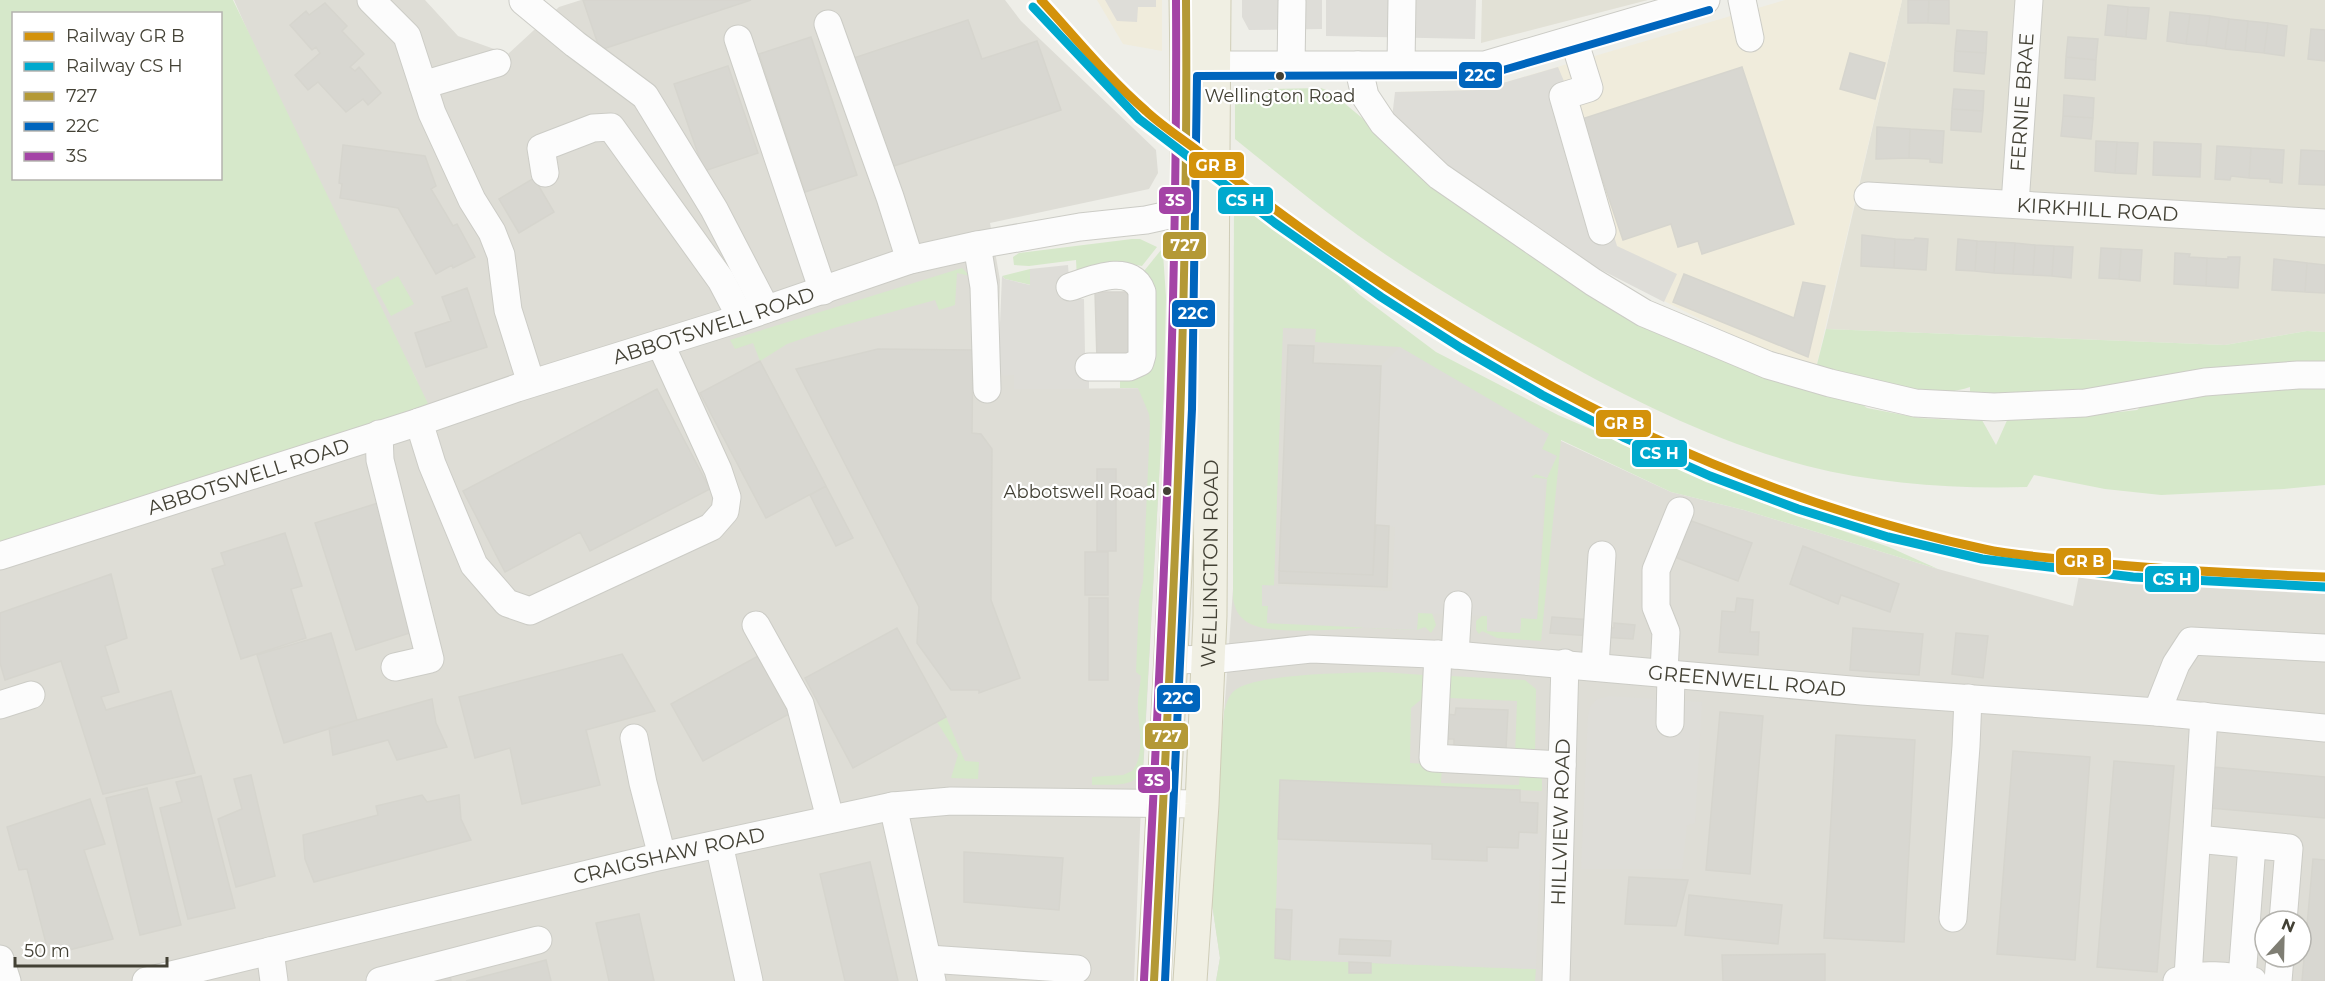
<svg xmlns="http://www.w3.org/2000/svg" width="2325" height="981" font-family="Montserrat,sans-serif">
<style>
.residential{fill:#e2e1d6}
.commercial{fill:#f0ecdc}
.industrial{fill:#deddd6;fill-rule:evenodd}
.green{fill:#d6e8ca;fill-rule:evenodd}
.parking{fill:#deddd8}
.building{fill:#d8d7d1;stroke:#d6d5ce;stroke-width:1.5}
.lines{fill:none;stroke-linecap:round;stroke-linejoin:round}
.minor-casing{stroke:#ccccc6;stroke-width:29}
.major-casing{stroke:#cfcdb7;stroke-width:35}
.minor{stroke:#fcfcfc;stroke-width:27}
.major{stroke:#f0efe3;stroke-width:33}
.bus-1-casing{stroke:#fff;stroke-width:12}
.bus-2-casing{stroke:#fff;stroke-width:12}
.bus-3-casing{stroke:#fff;stroke-width:12}
.bus-1{stroke:#b49936;stroke-width:8}
.bus-2{stroke:#0065bd;stroke-width:8}
.bus-3{stroke:#a444a6;stroke-width:8}
.rail-1-casing{stroke:#fff;stroke-width:14}
.rail-2-casing{stroke:#fff;stroke-width:14}
.rail-1{stroke:#d3920b;stroke-width:9}
.rail-2{stroke:#00a9ce;stroke-width:9}
.bus-dot{fill:#434135;stroke:#fff;stroke-width:2}
.labels{text-anchor:middle;stroke-width:4.5;stroke-linejoin:round;paint-order:stroke}
.bus-label{font-size:18px;fill:#434135;stroke:#fff}
.street-label{font-size:20px;fill:#434135;stroke:#fff}
.line-badge{stroke:#fff;stroke-width:2}
.badge-label{font-size:16px;text-anchor:middle;font-weight:bold;fill:#fff}
</style>
<rect width="100%" height="100%" fill="#eeeee8"/>
<path class="residential" d="M1482 0H1648L1481 43Z
M1902 0H2325V332L2307 331 2225 345 1826 329Z"/>
<path class="commercial" d="M1097 0H1162V51L1123 44Z
M1785 0H1902L1814 376 1574 256 1395 92 1479 90Z"/>
<path class="industrial" d="M234 0H425L458 36 508 54 559 7 581 0H1005L1021 21 1156 150 1158 173 1149 189 990 223 1000 280 998 370 1014 375V389L1164 388 1140 829 1134 981H0V570L429 418 416 379 309 171Z
M1234 238 1400 347 1559 440 1671 492 1744 510 1938 569 2073 606 2080 570 2143 577 2325 585V981H1216L1220 958 1211 897 1233 589ZM2265 921H2301V957H2265Z"/>
<path class="green" d="M0 0H233L434 416 0 556ZM14 14H220V178H14Z
M1321 88 1331 92 1392 143 1530 251 1851 396 1867 408 1919 418 1956 420 1971 412 1978 413 1996 445 2009 416 2036 410 2058 419 2137 410 2155 395 2325 383V485L2284 489 2161 495 2105 489 2034 475 2027 487C1954 489 1878 484 1807 466 1719 443 1635 402 1557 358 1507 330 1457 301 1409 270 1348 231 1292 185 1235 139V100L1256 99 1269 89Z
M1234 188 1280 222 1360 295 1436 352 1558 415 1760 502 1889 547 1938 569 1744 510 1671 492 1561 440 1541 641 1497 638 1482 631 1479 634 1476 630V621L1482 616H1487V631L1520 633 1521 618 1537 619 1547 479 1530 478 1536 474 1547 478 1556 456 1542 449 1400 347 1315 342 1316 329 1283 328 1274 586H1262L1268 606 1267 623 1363 626 1362 628C1336 629 1267 636 1247 622 1238 616 1235 609 1233 599Z
M1132 239H1140L1157 247 1142 266 1131 264 1077 278 1076 260 1029 266 1014 265 1013 257 1019 253Z
M1161 250 1163 253 1166 297 1164 388 1143 767C1138 789 1111 784 1092 785V777L1123 775 1132 771C1145 757 1139 728 1138 710 1137 699 1140 687 1141 676L1136 672 1139 600 1143 582 1150 424 1149 414 1138 388H1120V374L1147 276 1144 271Z
M962 268 970 276 957 273 955 305 939 310 935 300 834 328 787 344 760 361 753 343 735 349 730 340Z
M1030 269 1031 285 1005 279 1002 276Z
M398 276 414 304 391 316 376 288Z
M1826 329 2225 345 2307 331 2325 332V365L2105 389 1970 395V387C1920 403 1863 386 1814 376Z
M1418 613H1432L1436 625 1431 633 1425 627 1417 630 1368 628H1417Z
M1382 672 1424 675V697L1411 708 1410 763 1442 765 1441 783 1519 785 1520 772 1542 773V791L1280 780 1275 958 1349 962V973H1371V963L1536 969 1535 981H1216L1220 958 1211 897 1224 712C1226 705 1228 696 1234 691 1254 673 1353 673 1382 672Z
M1450 676 1525 680 1536 689 1535 756 1515 755 1517 701 1449 698Z
M946 717 965 761 979 762 978 779 951 778 958 755 937 722Z"/>
<path class="parking" d="M1105 0H1156V7H1138L1137 22 1117 21Z
M1242 0H1322V29L1249 30 1242 17Z
M1326 0H1476L1475 39 1326 36Z
M1558 67 1574 105 1617 246 1677 274 1664 302 1574 256 1441 162 1392 118 1395 92 1479 90Z
M1068 265 1070 291 1067 298 1084 299 1085 354H1089V389H1014V375L1004 376 998 370 1002 276 1005 279 1030 285V269Z
M1400 347 1549 434 1542 449 1557 456 1547 478 1536 474 1530 477 1547 479 1545 483 1537 619 1521 618 1520 633 1487 631V616L1418 613 1417 630 1267 623 1268 606H1262V585L1392 591 1395 527 1376 525 1381 366Z
M1609 696 1702 702 1695 823 1687 825 1682 869H1581L1588 715 1590 707 1596 700Z
M1519 832 1541 833 1536 969 1290 960 1292 910 1276 909 1278 839 1432 844V859L1486 861 1487 847Z"/>
<path class="building" d="M583 0H751L600 50Z
M1908 0H1929L1928 23H1908Z
M1929 0H1949V24L1928 23Z
M325 3 347 26 342 31 364 54 350 67 355 71 359 67 381 93 368 105 363 99 346 112 318 82 308 90 295 75 320 53 316 47 312 50 290 25 306 11 309 15Z
M2108 5 2128 7 2126 37 2105 35Z
M2128 7 2149 8 2146 39 2126 37Z
M2170 12 2190 14 2186 44 2167 41Z
M2190 14 2210 16 2206 46 2186 44Z
M2210 16 2229 19 2225 49 2206 46Z
M2229 19 2248 21 2245 51 2225 49Z
M968 20 982 59 1037 41 1061 110 888 168 851 59Z
M2248 21 2268 23 2264 53 2245 51Z
M2268 23 2287 26 2284 56 2264 53Z
M2311 29 2325 30V61L2308 59Z
M1957 30 1987 32 1986 53 1955 51Z
M811 37 857 175 805 192 759 54Z
M2068 37 2098 39 2096 60 2066 57Z
M1955 51 1986 53 1984 74 1954 71Z
M1850 53 1885 63 1875 99 1840 89Z
M2066 57 2096 60 2095 80 2065 78Z
M728 66 758 153 704 171 674 84Z
M1742 67 1794 224 1702 254 1698 241 1678 247 1671 224 1623 240 1582 119Z
M1954 89 1984 91 1983 111 1952 109Z
M2064 95 2094 98 2093 118 2063 116Z
M1952 109 1983 111 1981 132 1951 130Z
M2063 116 2093 118 2091 139 2061 136Z
M1877 127 1910 129 1909 158 1876 159Z
M1910 129 1944 131 1942 163 1930 162V159L1909 158Z
M2096 141 2117 142 2115 173 2095 171Z
M2117 142 2138 143 2136 174 2115 173Z
M2154 142 2201 144 2200 177 2153 175Z
M343 145 425 156 436 186 431 189 453 226 457 224 475 257 453 268 452 265 436 274 398 208 340 198 342 184 339 183Z
M2217 146 2251 148 2249 178 2231 176 2230 180 2215 179Z
M2251 148 2284 150 2282 183 2270 182V179L2249 178Z
M2301 150 2325 151V185L2299 184Z
M534 178 554 212 519 233 499 199Z
M1862 235 1895 239 1894 268 1861 266Z
M1915 238 1928 239 1926 270 1894 268 1895 239 1914 240Z
M1958 239 1977 241 1975 271 1956 270Z
M1977 241 1996 242 1994 273 1975 271Z
M1996 242 2015 243 2013 274 1994 273Z
M2015 243 2035 245 2033 275 2013 274Z
M2035 245 2054 246 2052 276 2033 275Z
M2054 246 2073 247 2071 278 2052 276Z
M2101 248 2121 249 2119 279 2099 278Z
M2121 249 2142 250 2140 281 2119 279Z
M2175 253 2190 254 2189 257 2207 258 2206 286 2174 284Z
M2228 257H2240L2238 288 2206 286 2207 258 2228 259Z
M2274 259 2307 263 2305 292 2272 290Z
M2307 263 2325 265V293L2305 292Z
M1684 274 1794 318 1803 282 1825 286 1808 357 1673 302Z
M467 288 487 347 426 367 415 333 451 321 442 297Z
M1095 292H1135V360H1097Z
M1288 345 1314 346 1313 363 1381 366 1373 575 1279 571Z
M878 349 973 350 972 433 981 434 992 449 991 600 1020 678 979 693V690H951L917 643 919 607 796 369Z
M760 361 826 486 766 518 700 393Z
M657 389 710 489 590 551 580 532 505 572 463 491Z
M1097 469H1116V551H1097Z
M826 486 853 538 836 546 810 495Z
M378 503 419 630 356 650 315 523Z
M1686 519 1752 543 1738 581 1672 556Z
M1376 525 1389 526 1387 587 1279 583V571L1373 575Z
M285 533 302 586 291 589 306 638 241 659 212 569 225 565 221 553Z
M1803 546 1899 584 1890 612 1841 595 1838 604 1790 584Z
M1085 552H1108V595H1085Z
M111 574 127 638 105 646 119 692 101 697 106 710 171 691 195 773 103 794 61 661 5 680 0 663V613Z
M1089 598H1108V680H1089Z
M1737 598 1753 600 1750 632H1759L1758 655 1719 652 1722 611 1735 612Z
M1552 617 1593 620 1591 636 1550 633Z
M1614 623 1635 625 1633 639 1602 637 1603 627 1614 628Z
M897 628 946 717 853 768 805 678Z
M1853 628 1923 634 1919 675 1850 670Z
M331 633 357 720 284 743 257 655Z
M1956 633 1988 636 1983 678 1952 674Z
M622 654 655 711 586 730 600 785 522 804 510 748 475 758 459 697Z
M758 656 789 714 703 761 671 704Z
M432 699 436 723 447 747 397 760 388 740 333 755 329 728Z
M1456 708 1508 710 1506 748 1454 746V739H1446L1447 714 1455 715Z
M1720 712 1763 716 1750 874 1706 870Z
M1836 735 1915 740 1904 942 1824 938Z
M2013 751 2090 757 2075 960 1997 954Z
M2114 761 2174 766 2157 972 2097 967Z
M2213 767 2325 777V818L2210 808Z
M251 775 275 876 236 887 218 819 242 809 234 779Z
M201 776 235 908 188 919 160 808 182 802 176 782Z
M1280 780 1520 790V802L1538 803 1537 833 1519 832 1518 848 1487 847V861L1432 859V844L1278 839Z
M147 788 181 925 140 935 106 798Z
M422 795 427 802 459 795 461 819 471 840 314 882 305 859 303 835 378 815 376 806Z
M90 799 105 844 84 850 113 939 49 955 27 869 19 870 7 827Z
M964 852 1063 858 1059 910 964 902Z
M2313 859 2325 860V981H2302Z
M870 862 898 981H845L820 874Z
M1629 877 1688 880 1676 926 1625 924Z
M1689 895 1782 905 1778 944 1685 935Z
M1276 909 1292 910 1290 960 1275 958Z
M639 914 654 981H609L596 923Z
M1340 939 1391 941 1390 956 1339 954Z
M1825 954V981H1723L1722 955Z
M546 960 551 981H466Z
M1349 962 1371 963V973H1349Z
M450 974 451 981H425Z"/>
<g class="lines">
<g class="minor-casing">
<g id="minor">
<path d="M371 0 407 36 432 113 472 200 492 232 501 255 508 310 531 383"/>
<path d="M525 0 523 1 575 44 645 96 714 209 766 309"/>
<path d="M1742 0 1750 38"/>
<path d="M828 24 890 197 910 260"/>
<path d="M738 39 823 291"/>
<path d="M1574 40 1589 88 1563 96 1602 231"/>
<path d="M1194 65H1485L1706 0"/>
<path d="M1358 65 1365 96 1383 123 1439 176 1593 282 1644 313 1768 365 1830 383 1915 403 1994 407 2085 403 2205 382 2298 375H2325"/>
<path d="M1401 65 1402 0"/>
<path d="M1291 66 1292 2"/>
<path d="M423 85 497 63"/>
<path d="M545 173 541 148 593 128 611 127 721 280 741 318"/>
<path id="s1" d="M1868 196 2325 223"/>
<path id="s2" d="M2015 204 2029 0"/>
<path d="M977 245 984 287 987 389"/>
<path d="M1070 287C1091 280 1132 262 1142 292V355L1140 362 1129 367H1089"/>
<path d="M419 422 432 464 474 565 507 603 530 611 711 527 725 511 727 497 718 470 660 343"/>
<path d="M379 434 380 460 430 659 395 667"/>
<path id="s3" d="M0 556 419 422 517 388 741 318 910 260 977 245 1080 227 1146 220 1187 211 1204 213"/>
<path d="M756 625 800 704 830 818"/>
<path d="M1438 654 1433 758 1562 765"/>
<path d="M1455 655 1458 605"/>
<path id="s4" d="M1170 660 1219 659 1311 649 1455 655 1862 691 2157 712 2325 728"/>
<path d="M1595 666 1602 555"/>
<path d="M1664 672 1666 632 1656 607V570L1680 511"/>
<path d="M0 705 31 695"/>
<path d="M2157 712 2176 664 2191 641 2325 648"/>
<path d="M1670 723 1671 673"/>
<path d="M634 738 643 783 662 856"/>
<path d="M893 806 932 981"/>
<path d="M2197 839 2289 848 2283 921"/>
<path d="M719 844 749 981"/>
<path d="M1953 918 1966 746 1968 698"/>
<path d="M270 951 274 981"/>
<path d="M0 959 7 981"/>
<path d="M928 959 1077 969"/>
<path d="M2188 977 2204 716"/>
<path d="M2242 978 2252 845"/>
<path id="s5" d="M146 981 662 856 893 806 951 801 1202 804"/>
<path d="M380 981 538 940"/>
<path id="s6" d="M1556 981 1565 663"/>
<path d="M2177 981C2198 972 2231 976 2253 981"/>
<path d="M2278 981 2280 957"/>
</g>
</g>
<g class="major-casing">
<g id="major">
<path d="M1154 981C1171 654 1192 327 1186 0"/>
<path id="s7" d="M1190 981 1202 804 1210 616 1214 0"/>
</g>
</g>
<use href="#minor" class="minor"/>
<use href="#major" class="major"/>
<g class="bus-1-casing">
<path id="bus-1" d="M1154 981C1171 654 1189 328 1186 0"/>
</g>
<g class="bus-2-casing">
<path id="bus-2" d="M1165 981 1192 409 1197 76 1486 75 1709 10"/>
</g>
<g class="bus-3-casing">
<path id="bus-3" d="M1144 980C1161 654 1178 327 1176 0"/>
</g>
<use href="#bus-1" class="bus-1"/>
<use href="#bus-2" class="bus-2"/>
<use href="#bus-3" class="bus-3"/>
<g class="rail-1-casing">
<path id="rail-1" d="M1041 0C1075 37 1108 78 1146 111 1162 126 1181 138 1198 151 1242 185 1287 219 1333 251 1538 392 1739 496 1984 549 2015 556 2047 557 2078 561 2160 570 2242 574 2325 577"/>
</g>
<g class="rail-2-casing">
<path id="rail-2" d="M1033 7 1139 119 1275 223 1381 297 1461 348 1542 395 1625 438 1710 476 1798 509 1888 537 1982 559 2133 577 2325 587"/>
</g>
<use href="#rail-1" class="rail-1"/>
<use href="#rail-2" class="rail-2"/>
</g>
<g class="bus-dot">
<circle cx="1280" cy="76" r="5"/>
<circle cx="1167" cy="491" r="5"/>
</g>
<g class="labels">
<g class="bus-label">
<text x="1280" y="102">Wellington Road</text>
<text x="1156" y="498" text-anchor="end">Abbotswell Road</text>
</g>
<g class="street-label">
<text dy="7" stroke="none"><textPath href="#s2" startOffset="102">FERNIE BRAE</textPath></text>
<text dy="7" stroke="none"><textPath href="#s1" startOffset="230">KIRKHILL ROAD</textPath></text>
<text dy="7" stroke="none"><textPath href="#s3" startOffset="750">ABBOTSWELL ROAD</textPath></text>
<text dy="7" stroke="none"><textPath href="#s3" startOffset="261">ABBOTSWELL ROAD</textPath></text>
<text dy="7" stroke="none"><textPath href="#s7" startOffset="418">WELLINGTON ROAD</textPath></text>
<text dy="7" stroke="none"><textPath href="#s4" startOffset="579">GREENWELL ROAD</textPath></text>
<text dy="7" stroke="none"><textPath href="#s6" startOffset="159">HILLVIEW ROAD</textPath></text>
<text dy="7" stroke="none"><textPath href="#s5" startOffset="538">CRAIGSHAW ROAD</textPath></text>
</g>
</g>
<g class="line-badge">
<rect x="1458" y="61" width="45" height="28" rx="6" fill="#0065bd"/>
<rect x="1188" y="151" width="57" height="28" rx="6" fill="#d3920b"/>
<rect x="1158" y="186" width="34" height="29" rx="6" fill="#a444a6"/>
<rect x="1217" y="186" width="57" height="29" rx="6" fill="#00a9ce"/>
<rect x="1162" y="231" width="45" height="29" rx="6" fill="#b49936"/>
<rect x="1171" y="299" width="45" height="29" rx="6" fill="#0065bd"/>
<rect x="1595" y="409" width="57" height="29" rx="6" fill="#d3920b"/>
<rect x="1631" y="439" width="57" height="29" rx="6" fill="#00a9ce"/>
<rect x="2055" y="547" width="57" height="29" rx="6" fill="#d3920b"/>
<rect x="2144" y="565" width="56" height="28" rx="6" fill="#00a9ce"/>
<rect x="1156" y="684" width="45" height="29" rx="6" fill="#0065bd"/>
<rect x="1144" y="722" width="45" height="28" rx="6" fill="#b49936"/>
<rect x="1137" y="766" width="34" height="28" rx="6" fill="#a444a6"/>
</g>
<g class="badge-label">
<text x="1480" y="81">22C</text>
<text x="1216" y="171">GR B</text>
<text x="1175" y="206">3S</text>
<text x="1245" y="206">CS H</text>
<text x="1185" y="251">727</text>
<text x="1193" y="319">22C</text>
<text x="1624" y="429">GR B</text>
<text x="1659" y="459">CS H</text>
<text x="2084" y="567">GR B</text>
<text x="2172" y="585">CS H</text>
<text x="1178" y="704">22C</text>
<text x="1167" y="742">727</text>
<text x="1154" y="786">3S</text>
</g>
<rect x="12" y="12" width="210" height="168" fill="#ffffff" stroke="#b4b3ae" stroke-width="1.5"/>
<rect x="24" y="32" width="30" height="9" fill="#d3920b" stroke="#b4b3ae" stroke-width="1.5"/>
<text x="66" y="42" font-size="18" fill="#434135">Railway GR B</text>
<rect x="24" y="62" width="30" height="9" fill="#00a9ce" stroke="#b4b3ae" stroke-width="1.5"/>
<text x="66" y="72" font-size="18" fill="#434135">Railway CS H</text>
<rect x="24" y="92" width="30" height="9" fill="#b49936" stroke="#b4b3ae" stroke-width="1.5"/>
<text x="66" y="102" font-size="18" fill="#434135">727</text>
<rect x="24" y="122" width="30" height="9" fill="#0065bd" stroke="#b4b3ae" stroke-width="1.5"/>
<text x="66" y="132" font-size="18" fill="#434135">22C</text>
<rect x="24" y="152" width="30" height="9" fill="#a444a6" stroke="#b4b3ae" stroke-width="1.5"/>
<text x="66" y="162" font-size="18" fill="#434135">3S</text>
<g transform="translate(2283 939) rotate(22)"><circle r="28" fill="#ffffff" stroke="#b4b3ae" stroke-width="1.5"/>
<path d="M0-4.5L10 22L0 15L-10 22Z" fill="#7f7e74"/>
<text y="-9" font-size="16" font-weight="bold" text-anchor="middle" fill="#434135">N</text>
</g>
<path d="M15 957v9h152v-9" fill="none" stroke="#434135" stroke-width="3"/>
<text x="24" y="957" font-size="18" fill="#434135" stroke="#ffffff" stroke-width="4.5" paint-order="stroke">50 m</text>
</svg>
